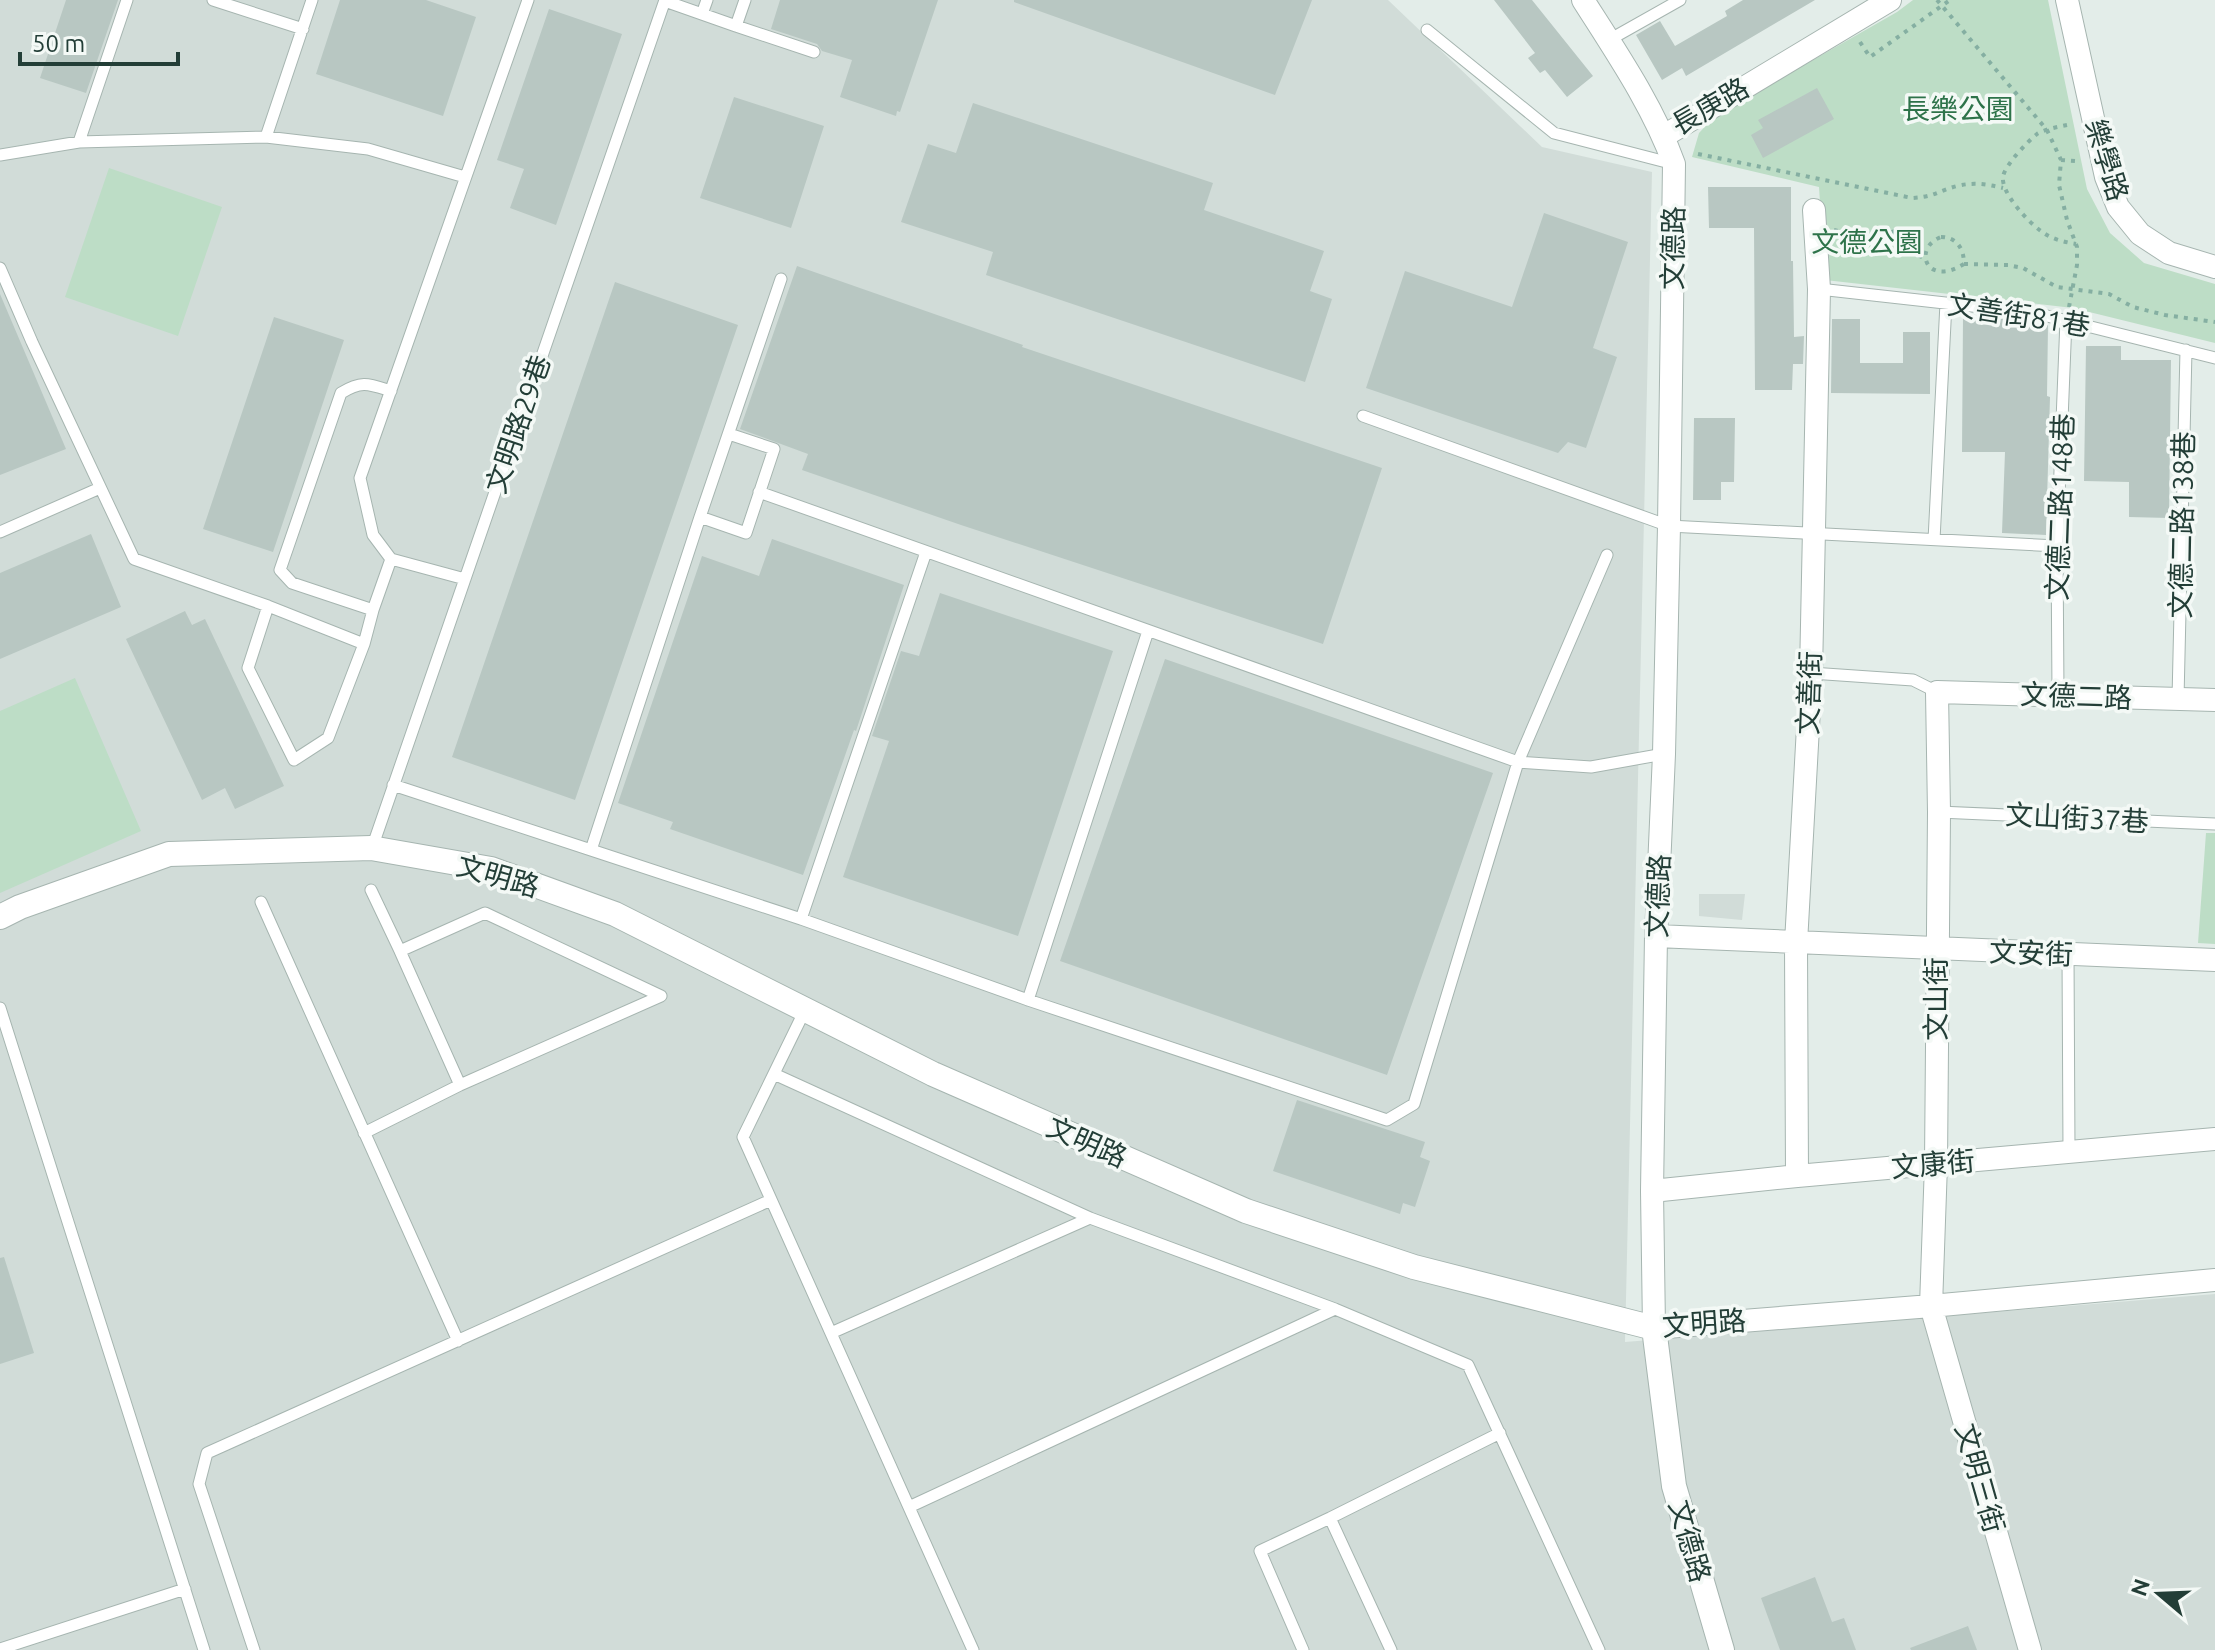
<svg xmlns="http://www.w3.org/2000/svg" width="2215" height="1650" font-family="Ubuntu,'Noto Sans TC',sans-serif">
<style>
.built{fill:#d1dcd8}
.green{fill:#bdddc6}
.building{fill:#b8c7c2}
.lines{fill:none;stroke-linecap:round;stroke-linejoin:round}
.service-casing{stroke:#a6b5b0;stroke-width:13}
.minor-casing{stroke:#a6b5b0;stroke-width:24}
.tertiary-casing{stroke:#a6b5b0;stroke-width:26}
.path{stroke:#85afa2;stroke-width:4;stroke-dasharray:4 6;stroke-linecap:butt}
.service{stroke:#fff;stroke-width:11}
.minor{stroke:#fff;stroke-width:22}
.tertiary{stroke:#fff;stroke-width:24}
.labels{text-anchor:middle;stroke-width:7;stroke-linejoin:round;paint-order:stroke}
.street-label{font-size:28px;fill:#233e37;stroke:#f4f9f6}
.park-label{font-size:28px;fill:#2e734a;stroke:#f4f9f6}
</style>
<rect width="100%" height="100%" fill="#e3ede9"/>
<path class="built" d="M0 0H1388L1542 147 1652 172 1625 1342 2215 1294V1650H0Z
M1699 894H1745L1742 920 1699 916Z"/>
<path class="green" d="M1913 0H2048L2087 189 2110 233 2144 263 2215 284V343L2073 308 1825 280 1819 187 1692 157 1699 133 1715 116 1897 12Z
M109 168 222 207 178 336 65 297Z
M75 678 141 831 0 893V711Z
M2206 833H2215V944L2198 943Z"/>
<path class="building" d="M66 0H118L86 93 40 78Z
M340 0H426L476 17 443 116 316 74Z
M780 0H938L900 112 897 111 896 116 840 97 852 60 822 51 817 44 771 29Z
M1014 0H1312L1275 95 1014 2Z
M1494 0H1532L1593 76 1567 97 1545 70 1540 73 1528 58 1535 53Z
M1743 0H1815L1686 76 1682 68 1662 80 1636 35 1660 21 1675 46 1727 16 1725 11Z
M549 9 622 34 556 225 510 208 524 169 497 160Z
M1817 88 1834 119 1763 158 1751 135 1763 128 1758 120Z
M734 97 824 126 791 228 700 198Z
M973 103 1213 183 1204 210 1324 251 1310 291 1332 299 1305 382 986 275 993 252 901 222 928 144 956 153Z
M1708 187H1791V261H1793L1794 337 1804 336 1803 364H1793L1792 390H1755L1754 228H1709Z
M1544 213 1628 242 1593 348 1617 357 1586 448 1568 442 1558 453 1366 388 1405 271 1512 307Z
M797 266 1023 345 1022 347 1382 468 1323 644 961 525 802 470 808 454 740 429Z
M615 282 738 325 575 800 452 757Z
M0 294 66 449 0 475Z
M274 317 344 340 273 552 203 529Z
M1963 317H1994L2048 325 2047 396 2050 397 2046 535 2002 533 2005 452H1962Z
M1832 319H1860V363H1903V332H1930V394L1831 393Z
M2086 346H2121V360H2171L2169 518 2129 517V482L2084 481Z
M1694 418H1735L1734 482H1721V500H1693Z
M91 534 121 607 0 659V573Z
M772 539 904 585 856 731 854 730 803 875 670 829 673 822 618 803 702 556 759 576Z
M940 593 1113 651 1018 936 843 877 889 741 872 736 901 651 919 656Z
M185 611 192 625 205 619 284 786 235 809 225 788 202 800 126 639Z
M1165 659 1493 773 1387 1075 1060 961Z
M1297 1100 1425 1142 1420 1157 1430 1161 1415 1207 1403 1203 1400 1214 1273 1171Z
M4 1257 34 1353 0 1364V1258Z
M1815 1577 1832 1622 1844 1618 1856 1650H1780L1761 1598Z
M1968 1626 1977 1650H1911L1910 1648Z"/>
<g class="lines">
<g class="service-casing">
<path id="service" d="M213 0 303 29
M665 1 736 26 745 0
M702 14 707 0
M736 26 814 52
M1427 30 1554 133 1674 164
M1609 40 1680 0
M266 137 312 0
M79 142 127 0
M0 155 79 142 266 137 368 149 465 177
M0 268 32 342 134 559 268 606 364 644 373 610 391 559 373 535 360 478 528 0
M1819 289 2035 313 2215 358
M1363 416 1669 526 2057 546
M729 434 774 449 746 533 700 517 781 279
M759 492 1518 762 1591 767 1664 754
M0 532 100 488
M1934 540 1946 303
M391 559 465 579
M268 606 248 668 294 760 328 738 364 644
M373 610 292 583 280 570 341 393C362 380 369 384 391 391
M1811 673 1913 680 1937 692
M2058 694 2057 546 2066 320
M2178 699 2186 350
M393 785 591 850 700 517
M1939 812 2215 824
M372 848 665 0
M591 850 801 919 1028 1000 1387 1120 1414 1104 1518 762 1607 555
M371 890 400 951
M261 902 458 1341
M801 919 926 552
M2068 954 2069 1152
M1028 1000 1148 631
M0 1008 204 1650
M805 1010 743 1137 973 1650
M774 1074 1090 1218 1335 1309 1468 1365 1599 1650
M364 1133 460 1085 661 996 485 913 400 951 460 1085
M831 1333 1090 1218
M909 1507 1335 1309
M1330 1518 1391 1650
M0 1649 185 1589
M254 1650 199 1484 207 1453 771 1200
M1303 1650 1260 1551 1330 1518 1500 1433"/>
</g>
<g class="minor-casing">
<path id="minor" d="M1583 0C1616 52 1653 106 1674 164L1669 526 1664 754 1656 936 1652 1191 1654 1328 1931 1306 2215 1280
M2067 0 2106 177 2118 207 2140 234 2169 253 2215 267
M1664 136 1890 0
M1656 936 2215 960
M1797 1176 1796 943 1811 673 1819 289 1814 210
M1652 1191 1797 1176 2215 1139
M2030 1650 1931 1306 1936 1164 1939 812 1937 692 2215 700"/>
</g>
<g class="tertiary-casing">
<path id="tertiary" d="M0 917 20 907 169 854 371 848 491 869 615 914 933 1074 1246 1211 1414 1267 1654 1328 1674 1486 1722 1650"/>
</g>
<path class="path" d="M1937 0 2047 130 2061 160 2059 185 2067 220 2077 247V265L2069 307
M1860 42 1870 57 1950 0
M2067 125C2058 127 2045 129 2037 134 2028 141 2004 166 2003 177 2001 193 2028 222 2041 231 2051 239 2064 242 2076 244
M1698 154 1912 198C1934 197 1938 191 1957 186 1973 182 1987 184 2003 188
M2061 160 2075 161
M1834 230 1873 239 1895 231 1908 236 1912 241C1913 251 1915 256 1926 258
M1941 237C1957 237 1964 249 1964 264 1926 288 1912 248 1941 237Z
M1964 264 2008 265 2023 268 2057 287 2109 294 2133 307 2165 315 2215 322"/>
<use href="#service" class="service"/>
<use href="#minor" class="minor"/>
<use href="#tertiary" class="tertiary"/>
</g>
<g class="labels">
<g class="street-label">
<text transform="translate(1710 106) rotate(-30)" y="10">長庚路</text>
<text transform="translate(2107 160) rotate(73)" y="10">樂學路</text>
<text transform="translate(1673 248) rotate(-89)" y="10">文德路</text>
<text transform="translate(2019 315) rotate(9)" y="10">文善街81巷</text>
<text transform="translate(518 424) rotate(-71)" y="10">文明路29巷</text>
<text transform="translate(2060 507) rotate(-88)" y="10">文德二路148巷</text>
<text transform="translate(2182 525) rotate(-89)" y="10">文德二路138巷</text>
<text transform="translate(1809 693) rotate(-88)" y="10">文善街</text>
<text transform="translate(2076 696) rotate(2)" y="10">文德二路</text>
<text transform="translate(2077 818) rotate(3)" y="10">文山街37巷</text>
<text transform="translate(498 876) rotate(16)" y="10">文明路</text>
<text transform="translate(1658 896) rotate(-88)" y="10">文德路</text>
<text transform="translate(2031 953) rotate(2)" y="10">文安街</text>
<text transform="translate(1936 999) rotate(-90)" y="10">文山街</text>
<text transform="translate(1087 1142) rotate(24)" y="10">文明路</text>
<text transform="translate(1933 1164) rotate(-5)" y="10">文康街</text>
<text transform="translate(1704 1323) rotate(-4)" y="10">文明路</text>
<text transform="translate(1980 1478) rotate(74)" y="10">文明三街</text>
<text transform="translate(1690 1541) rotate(74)" y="10">文德路</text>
</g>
<g class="park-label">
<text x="1958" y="119">長樂公園</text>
<text x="1867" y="252">文德公園</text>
</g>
</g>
<g transform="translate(2159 1594) rotate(289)" stroke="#f4f9f6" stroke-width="6" paint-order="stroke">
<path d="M0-6L14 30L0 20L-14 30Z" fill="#233e37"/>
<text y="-12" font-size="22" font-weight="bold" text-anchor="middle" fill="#233e37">N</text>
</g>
<path d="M20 52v12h158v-12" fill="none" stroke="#233e37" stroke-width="4"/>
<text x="32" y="52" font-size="24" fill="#233e37" stroke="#f4f9f6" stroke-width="6" paint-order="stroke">50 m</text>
</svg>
